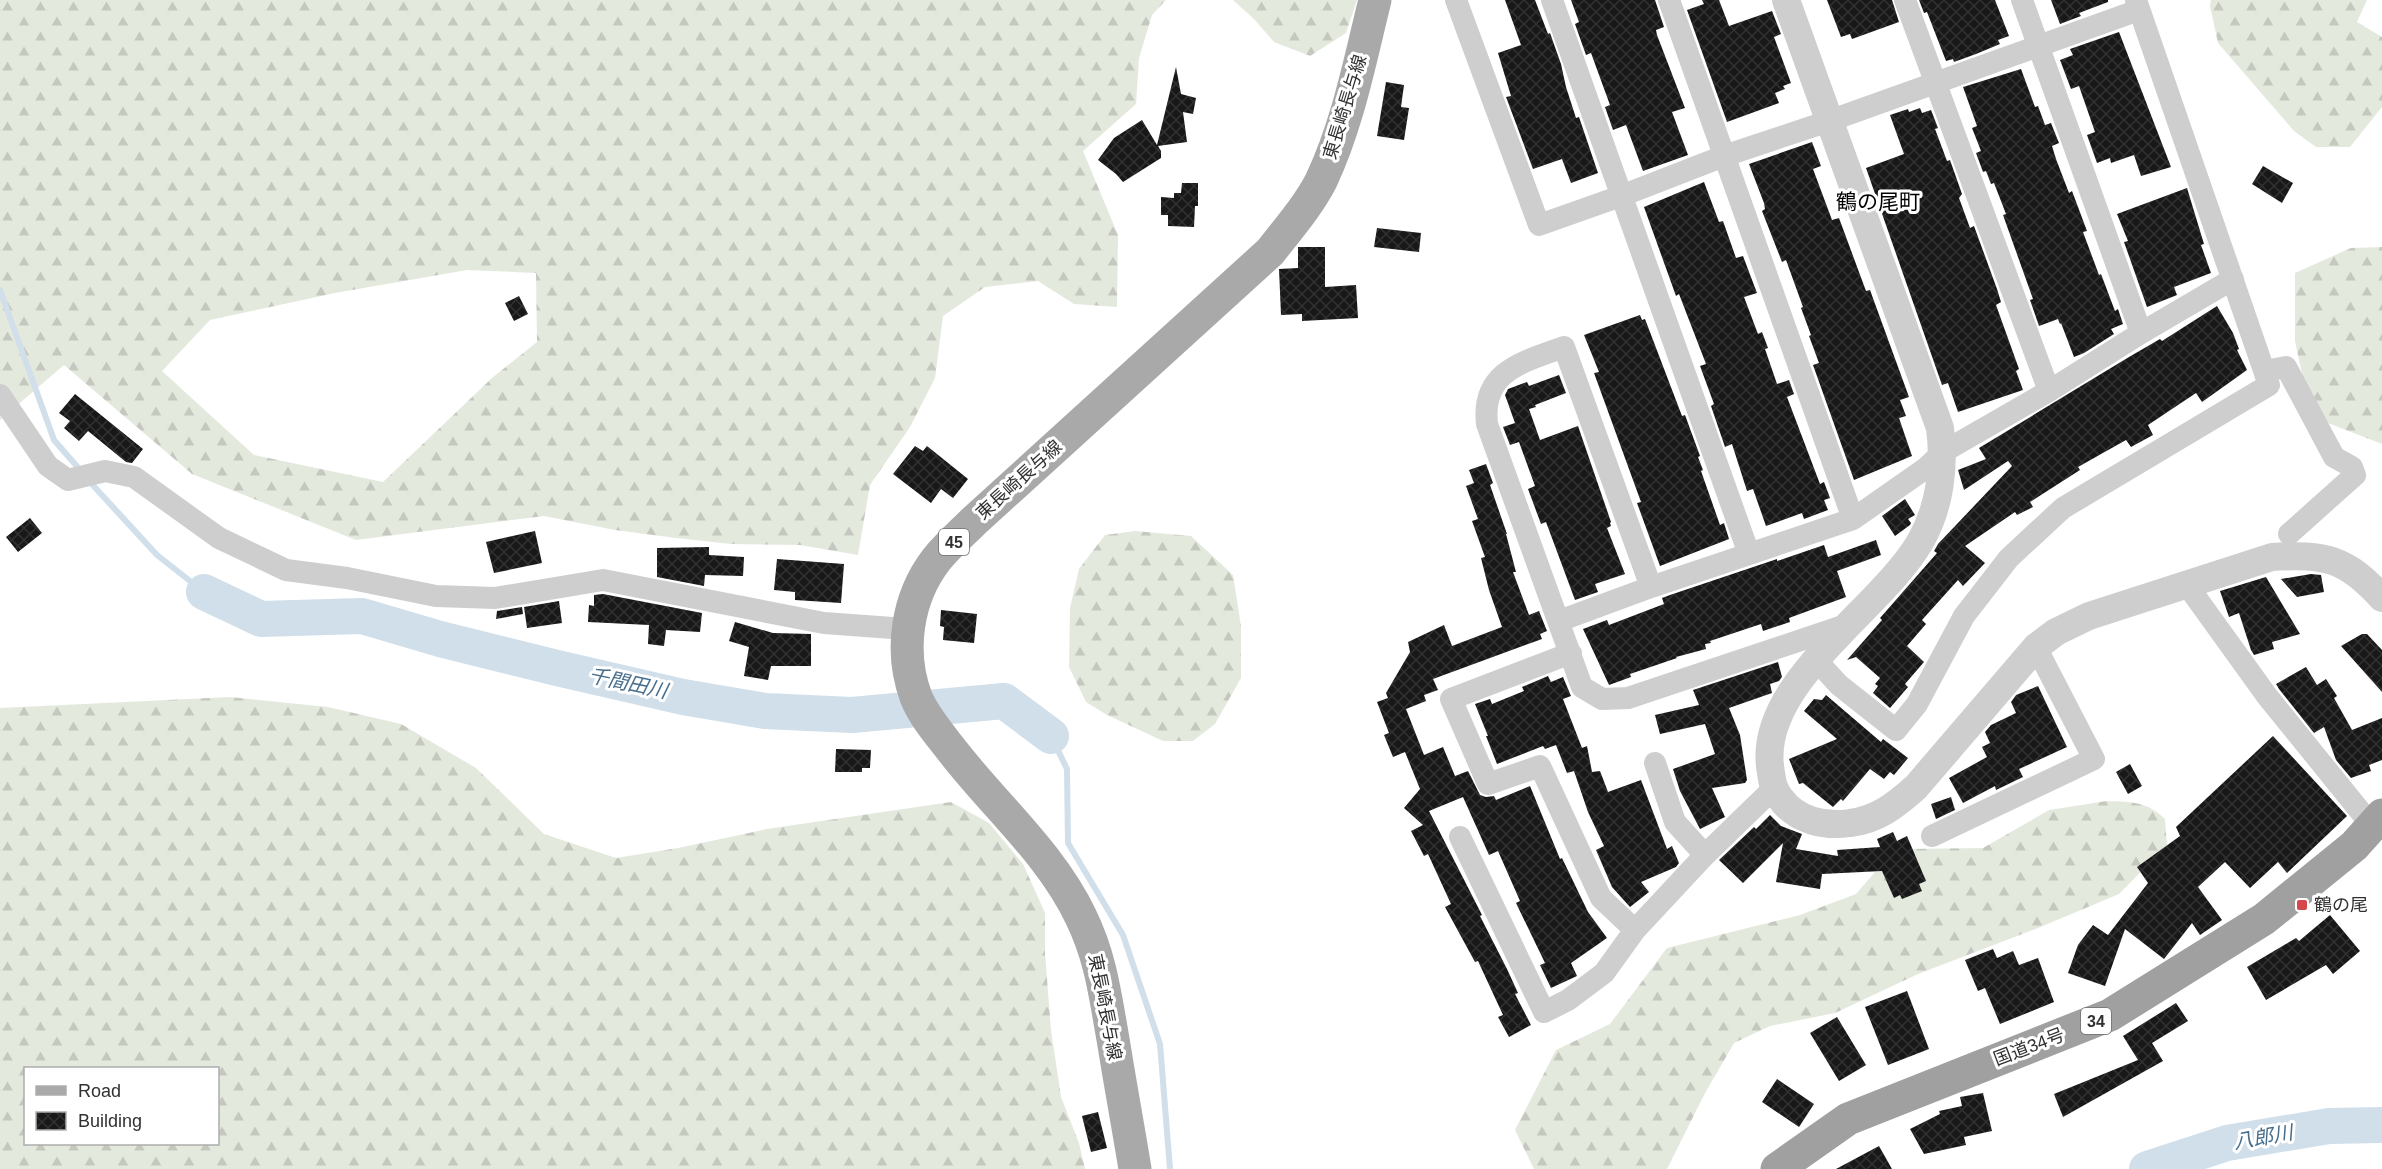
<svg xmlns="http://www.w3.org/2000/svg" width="2382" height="1169" font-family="Helvetica,'Noto Sans JP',sans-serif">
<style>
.forest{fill:url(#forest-firs);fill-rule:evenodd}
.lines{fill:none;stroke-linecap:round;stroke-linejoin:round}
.stream{stroke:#d0dfea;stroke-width:6}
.river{stroke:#d0dfea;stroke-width:36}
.building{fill:url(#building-cross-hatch)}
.minor{stroke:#cecece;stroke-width:22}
.tertiary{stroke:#cecece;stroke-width:28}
.primary{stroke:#a9a9a9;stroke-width:33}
.trunk{stroke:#a0a0a0;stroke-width:33}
.poi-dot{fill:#d4484d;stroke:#fff;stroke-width:2}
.labels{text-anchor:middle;stroke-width:6;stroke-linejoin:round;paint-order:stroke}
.shield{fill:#fff;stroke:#6f6f6f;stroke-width:1.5}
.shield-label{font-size:16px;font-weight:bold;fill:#313131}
.street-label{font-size:18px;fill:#313131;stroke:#fff}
.poi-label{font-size:18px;fill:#313131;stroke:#fff;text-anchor:start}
.water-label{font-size:20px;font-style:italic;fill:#476e8c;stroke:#fff}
.quarter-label{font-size:21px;fill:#000;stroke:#fff}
</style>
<defs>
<pattern id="forest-firs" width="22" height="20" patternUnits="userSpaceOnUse" patternTransform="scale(1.5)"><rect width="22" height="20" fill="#e4e9de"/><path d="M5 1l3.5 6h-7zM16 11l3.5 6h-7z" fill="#c4c8bf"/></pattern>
<pattern id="building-cross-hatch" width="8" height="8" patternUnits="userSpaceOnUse" patternTransform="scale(1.5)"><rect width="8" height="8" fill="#181818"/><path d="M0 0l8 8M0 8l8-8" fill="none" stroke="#313131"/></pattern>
</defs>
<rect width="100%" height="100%" fill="#fff"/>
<path class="forest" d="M0 0H1166L1152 15 1139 58 1136 104 1083 151 1118 235 1117 307 1074 304 1038 281 985 287 943 316 935 378 910 427 870 485 858 555 800 545 731 544 676 538 615 530 544 516 356 540 192 474 64 365 0 420ZM467 270 536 273 537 342 492 378 383 482 254 455 162 371 210 320 335 293Z
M1233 0H1357L1346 33 1310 56 1274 42 1254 19Z
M2211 0H2367L2357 22 2382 37V107L2350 147H2316L2294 131 2218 43 2210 6Z
M2382 247V444L2328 423 2307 397 2295 341V273L2351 248Z
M1135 531 1191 536 1233 575 1241 626V678L1215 724 1193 741H1163L1107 715 1086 702 1069 667 1070 608 1079 569 1105 535Z
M230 697 328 707 401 724 476 768 544 834 616 858 678 848 767 829 951 802 989 823 1023 864 1045 913V953L1051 1030 1061 1097 1079 1143 1085 1169H0V708ZM26 1068H218V1144H26Z
M2107 801C2132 802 2146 801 2165 819L2167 845 2119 894 2038 928 1918 974 1835 1013 1770 1026 1734 1043 1704 1095 1667 1169H1534L1515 1130 1556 1050 1610 1024 1667 948 1800 915 1856 894 1875 872 1909 849 1983 848 2049 810Z"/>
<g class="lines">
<path class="stream" d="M0 290 54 440 81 471
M89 481 157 555 204 592
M1051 736 1067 769 1068 843 1123 935 1160 1044 1170 1169"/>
<path class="river" d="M204 592 261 619 362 616 440 639 557 668 683 697 765 711 852 715 1004 701 1051 736
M2147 1169 2227 1143 2329 1126 2382 1125"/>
</g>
<path class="building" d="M1505 0H1535L1548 34 1550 33 1561 64 1566 87 1576 118 1579 117 1598 173 1571 183 1562 159 1533 169 1506 97 1511 96 1498 53 1521 45Z
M1571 0H1655L1664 27 1656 30 1657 35 1685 108 1672 112 1688 155 1643 171 1626 125 1613 130 1605 107 1610 105 1591 53 1586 55 1575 24 1579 22Z
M1702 0H1719L1729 26 1772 11 1781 34 1774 37 1791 83 1783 86 1785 89 1775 93 1779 103 1727 122 1687 10 1704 4Z
M1827 0H1892L1899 22 1852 39 1850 34 1841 37Z
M1919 0H1995L2009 36 1998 40 2000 44 1976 54 1954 62 1953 59 1946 61 1927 12 1924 13Z
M2051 0H2108V2L2079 13 2081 16 2060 24Z
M2119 32 2171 167 2141 176 2134 155 2111 163 2110 158 2097 163 2087 135 2095 132 2079 86 2071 89 2060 60 2073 55 2070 49Z
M1176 67 1181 94 1196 98 1193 114 1183 112 1187 142 1158 146 1161 151V158L1123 182 1116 174 1098 160 1114 138 1142 120 1157 145Z
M2021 69 2035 107 2038 106 2045 125 2051 123 2059 143 2052 146 2056 159 2069 193 2072 191 2087 231 2083 232 2099 275 2101 274 2115 311 2118 309 2123 324 2111 329 2114 334 2084 353 2074 357 2061 323 2060 324 2058 319 2039 326 2030 300 2033 299 2003 215 2006 214 1994 183 1991 184 1986 171 1983 172 1976 153 1981 151 1972 128 1977 126 1963 87Z
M1386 82 1404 85 1401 107 1409 108 1404 140 1377 136Z
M1920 108 1922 113 1931 110 1938 128 1935 129 1947 161 1950 160 1962 194 1959 198 1970 228 1974 226 1997 289 2001 302 1996 305 2019 369 2016 371 2023 390 1958 412 1948 383 1942 385 1866 168 1904 154 1890 115 1908 109 1909 112Z
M1812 142 1821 166 1813 169 1832 220 1839 218 1866 291 1870 290 1909 397 1900 400 1906 416 1899 418 1912 456 1854 480 1813 365 1819 363 1809 336 1811 335 1801 308 1803 307 1786 260 1782 262 1762 211 1765 209 1764 203 1749 164Z
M2263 166 2293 183 2282 203 2252 184Z
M1704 182 1719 222 1723 221 1736 258 1743 256 1757 293 1744 297 1758 334 1762 332 1768 348 1765 349 1777 384 1789 380 1794 394 1787 397 1820 484 1824 482 1830 498 1824 500 1828 510 1804 519 1802 513 1766 526 1753 489 1747 491 1732 444 1725 447 1711 406 1714 404 1700 366 1706 364 1679 294 1676 296 1644 207Z
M1182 183H1198V206H1195L1194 227 1168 226V215H1161V197L1174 198V193H1181Z
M2187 188 2204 244 2201 245 2211 273 2174 287 2177 295 2147 307 2124 242 2128 241 2117 214Z
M1377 228 1421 233 1419 252 1374 247Z
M1298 247H1325V287L1356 285 1358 318 1302 321V314L1281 315 1279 269 1298 268Z
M519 296 528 314 514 321 505 303Z
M2217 306 2233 333 2239 349 2237 350 2247 370 2202 402 2196 393 2148 425 2153 435 2131 447 2126 440 2078 467 2080 470 2030 502 2033 507 2017 515 2015 512 1965 546 1985 563 1963 586 1958 580 1922 620 1926 624 1907 646 1924 662 1905 684 1908 687 1890 708 1873 693 1878 686 1875 684 1880 678 1856 657 1847 660 1882 620 1880 618 1937 553 1934 551 1938 544 2012 466 2008 461 1964 490 1958 470 1986 459 1979 448 2129 357 2160 339 2162 341Z
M1640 315 1642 320 1645 319 1682 416 1685 415 1700 456 1698 457 1703 470 1701 471 1720 525 1724 523 1729 539 1660 566 1637 503 1641 502 1594 373 1599 372 1584 335Z
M1559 375 1566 393 1535 405 1536 407 1529 409 1540 440 1578 426 1611 522 1610 523 1611 526 1607 528 1625 574 1595 584 1598 592 1575 600 1546 522 1541 524 1528 489 1535 486 1519 442 1510 445 1503 427 1515 423 1505 395 1508 389 1527 382 1529 386Z
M75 394 143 449 132 463 126 462 88 431 79 441 64 428 70 421 59 413Z
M915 446 923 451 927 446 968 479 953 498 941 489 931 503 893 474Z
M1486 464 1493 483 1490 485 1507 534H1506L1516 572H1513L1529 615 1539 611 1547 631 1540 634 1542 639 1433 679 1438 690 1424 695 1426 701 1406 709 1424 755 1443 747 1455 776 1468 771 1480 795 1486 797 1494 796 1496 800 1530 786 1560 859 1562 858 1588 912 1607 938 1571 963 1577 976 1551 988 1540 965 1545 963 1516 903 1520 901 1498 851 1489 855 1463 797 1429 811 1482 915 1480 916 1507 969 1518 993 1515 994 1531 1025 1509 1037 1498 1017 1503 1015 1478 961 1475 962 1445 907 1451 904 1428 854 1424 856 1411 831 1423 825 1404 808 1420 789 1405 752 1393 757 1384 735 1389 733 1377 702 1388 698 1386 693 1410 652 1408 642 1444 625 1452 646 1502 627 1489 590 1481 558 1485 557 1472 521 1478 519 1466 486 1474 483 1469 470Z
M1905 499 1915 515 1908 519 1911 523 1910 525 1895 536 1882 516Z
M30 518 42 533 18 552 6 537Z
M535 531 542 563 494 573 486 542Z
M1876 540 1881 555 1837 571 1846 597 1789 618 1790 622 1763 631 1761 624 1710 641 1711 643 1705 644 1706 649 1676 657 1677 658 1630 674 1631 677 1609 685 1583 629 1607 620 1609 625 1664 604 1662 598 1670 595 1777 559V561L1824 545 1828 557Z
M709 547V555L744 557 743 576 705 575 704 586 657 577V548Z
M777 559 844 564 841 603 795 600V592L774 590Z
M2311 574 2321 575 2324 592 2297 597 2281 579Z
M2266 577 2300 634 2272 642 2274 649 2254 655 2251 650 2239 613 2229 617 2220 591Z
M603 594 702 613 700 632 666 630 664 646 648 644 649 625 588 622 589 605 594 606V595Z
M559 601 562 623 527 628 524 607Z
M522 607 523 614 496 619 497 611Z
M941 610 977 614 974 643 943 640 944 627 940 626Z
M735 622 773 633 811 634V666H771L768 680 744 676 749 647 729 641Z
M2362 634H2367L2382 650V692L2341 646Z
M1778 662 1782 677 1779 681 1770 684 1772 693 1729 708 1740 735 1747 780 1745 783 1712 788 1725 817 1700 829 1680 791 1673 769 1715 754 1705 724 1660 734 1655 715 1699 705 1693 690Z
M2306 667 2317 685 2326 679 2337 696 2334 698 2352 730 2382 718V760L2369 765 2371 771 2351 778 2336 760 2324 727 2314 733 2279 689 2276 684Z
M1548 676 1551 682 1563 677 1571 696 1563 699 1582 748 1587 746 1592 772 1600 771 1608 792 1641 780 1667 849 1672 846 1679 863 1676 867 1641 882 1649 892 1630 907 1612 887 1596 850 1604 846 1588 812 1574 771 1567 773 1556 745 1545 749 1543 746 1497 764 1486 736H1488L1475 704 1490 699 1492 704 1524 691 1522 687Z
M2038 686 2067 747 2019 769 2023 777 1996 790 1995 786 1963 803 1949 778 1987 757 1982 747 1990 743 1985 732 1991 725 2016 713 2011 702 2016 695Z
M1826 695 1881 742 1883 739 1908 758 1894 775 1890 772 1884 779 1870 769 1843 801 1841 799 1833 807 1803 783 1799 784 1789 759 1837 739 1804 711 1814 699 1822 700Z
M2273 736 2347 816 2287 873 2278 862 2250 888 2225 862 2198 887 2222 920 2200 935 2192 923 2164 959 2125 929 2105 986 2068 973 2078 945 2093 925 2108 935 2148 883 2137 867 2180 836 2176 827Z
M836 749 871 750 870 768H862V772H835Z
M2130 764 2142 786 2128 794 2116 772Z
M1951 797 1955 810 1936 819 1931 804Z
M1770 815 1781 826 1802 834 1796 849 1838 856 1837 850 1880 847 1877 839 1893 832 1897 841 1907 836 1926 881 1919 884 1922 891 1902 899 1900 895 1894 898 1882 871 1822 874 1820 889 1776 882 1783 843 1743 883 1719 860 1754 827 1756 829Z
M2330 915 2360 951 2333 974 2326 965 2266 1000 2247 967 2296 938 2299 941Z
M1993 949 1997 958 2013 951 2019 965 2038 958 2054 1002 2000 1024 1985 988 1978 991 1965 960Z
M1907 991 1929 1049 1888 1065 1865 1007Z
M2176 1003 2188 1021 2152 1043 2163 1061 2063 1117 2054 1094 2138 1060 2123 1036Z
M1837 1017 1866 1065 1839 1081 1810 1033Z
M1777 1079 1814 1104 1799 1127 1762 1102Z
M1983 1093 1992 1131 1964 1137 1966 1145 1924 1154 1910 1129 1940 1114 1939 1111 1962 1106 1960 1097Z
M1098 1112 1107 1148 1091 1152 1082 1116Z
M1879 1146 1892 1169H1836Z"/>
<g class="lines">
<path class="minor" d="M1456 0 1539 225 1621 196 1724 156 1829 121 2139 10
M1552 0 1749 554
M1669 0 1853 519
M1905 0 2049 391
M2022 0 2141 333
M2265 371 2286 367 2334 457 2352 467 2355 475 2289 534
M0 395 48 466 68 480 105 471 134 477 219 538 286 570 347 578 436 596 495 598 603 580 824 623 906 629
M2187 585 2267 696 2373 827
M1651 587 1564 347C1523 362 1481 371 1487 424L1582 687 1602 699 1628 698 1849 624
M1559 621 1651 587 1853 519 1926 468 1943 452 2049 391 2141 333 2233 279
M1571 653 1451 699 1488 784 1540 766 1601 898 1635 930
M1816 660 1839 685 1896 730 1917 704 1964 616 2009 558 2063 508 2269 385 2136 0
M1655 763 1675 822 1705 855
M1932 836 2094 759 2036 647
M1460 837 1544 1012 1568 1000 1604 973 1635 930 1705 855 1773 789"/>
<path class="tertiary" d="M1786 0 1940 428C1945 466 1940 508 1920 542 1881 609 1760 682 1770 766 1772 779 1772 788 1781 799 1796 820 1824 827 1850 823 1877 820 1896 805 1916 787L2036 647 2056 632 2089 616 2272 557C2325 554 2346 558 2382 598"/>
<path class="primary" d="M1135 1169C1128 1126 1120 1083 1113 1039 1105 995 1101 958 1081 917 1051 854 997 808 954 753 941 736 924 717 916 697 899 651 907 598 936 560 947 546 962 533 974 521L1270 252C1288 229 1308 206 1321 181 1348 124 1360 60 1375 0"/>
<path class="trunk" d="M1777 1169 1848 1119 2110 1015 2264 919 2354 846 2382 815"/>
</g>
<rect class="poi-dot" x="2296" y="899" width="12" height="12" rx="3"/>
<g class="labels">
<g class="shield">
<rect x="939" y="529" width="30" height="26" rx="4.5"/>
<rect x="2081" y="1008" width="30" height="26" rx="4.5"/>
</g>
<g class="shield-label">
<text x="954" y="548">45</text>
<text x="2096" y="1027">34</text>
</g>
<g class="street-label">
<text transform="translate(1345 107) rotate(-73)" y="6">東長崎長与線</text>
<text transform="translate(1019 480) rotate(-42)" y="6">東長崎長与線</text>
<text transform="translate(1105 1007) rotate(79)" y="6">東長崎長与線</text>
<text transform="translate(2029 1047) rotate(-21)" y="6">国道34号</text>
</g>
<g class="poi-label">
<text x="2314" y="911">鶴の尾</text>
</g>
<g class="water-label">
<text transform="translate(628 683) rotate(12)" y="7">千間田川</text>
<text transform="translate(2263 1137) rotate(-10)" y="7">八郎川</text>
</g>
<g class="quarter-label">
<text x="1878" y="209">鶴の尾町</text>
</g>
</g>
<rect x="24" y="1067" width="195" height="78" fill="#ffffff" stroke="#adadad" stroke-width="1.5"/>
<rect x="36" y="1086" width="30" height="9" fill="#a9a9a9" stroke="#adadad" stroke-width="1.5"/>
<text x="78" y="1097" font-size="18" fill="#313131">Road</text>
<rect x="36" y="1112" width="30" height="18" fill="url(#building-cross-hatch)" stroke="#adadad" stroke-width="1.5"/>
<text x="78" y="1127" font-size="18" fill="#313131">Building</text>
</svg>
